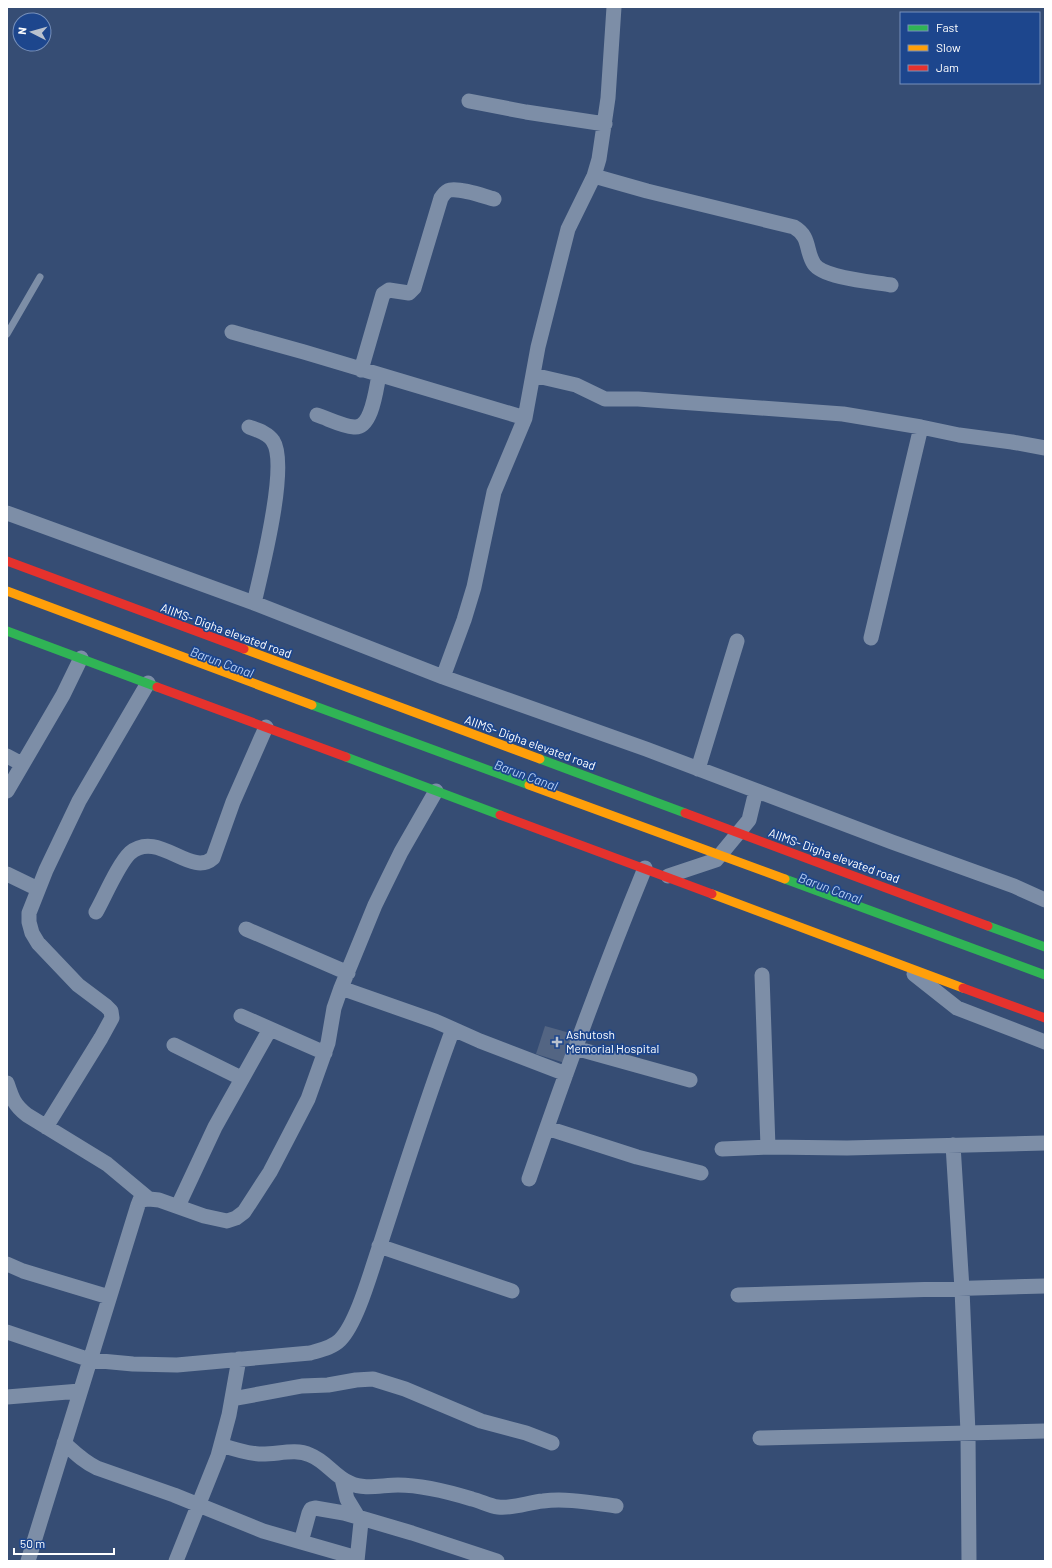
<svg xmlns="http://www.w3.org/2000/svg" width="1052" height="1568" font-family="Barlow,sans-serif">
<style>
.building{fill:#536583}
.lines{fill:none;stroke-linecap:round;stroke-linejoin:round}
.lane{stroke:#7d8ea7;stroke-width:7}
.street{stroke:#7d8ea7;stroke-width:15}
.fast{stroke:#30b455;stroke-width:9}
.slow{stroke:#ff9f0a;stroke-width:9}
.jam{stroke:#e5322d;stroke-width:9}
.poi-dot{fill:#b9c1ce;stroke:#1d468d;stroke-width:1.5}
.labels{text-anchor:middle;stroke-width:3.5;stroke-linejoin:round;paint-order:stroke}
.street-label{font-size:12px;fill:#fff;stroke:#1d468d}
.poi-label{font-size:12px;fill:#fff;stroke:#1d468d;text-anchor:start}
.water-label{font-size:13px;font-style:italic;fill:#b6cef4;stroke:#1d468d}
</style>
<rect width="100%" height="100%" fill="#364d74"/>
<path class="building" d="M545 1026 577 1035 568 1064 536 1054Z"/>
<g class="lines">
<path class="lane" d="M7 334 40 277"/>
<path class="street" d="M469 101 526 112 605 124
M594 176 647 191 794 227C811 237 805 250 814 264 823 278 874 282 891 285
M232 332 304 352 525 418
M361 370 383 294 389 290 409 293 414 288 441 198C444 194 445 191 450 190 461 188 483 196 494 199
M533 375 576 385 605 399H638L843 414 921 427 959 435 1012 442 1045 448
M317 415C329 419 342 426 354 427 372 429 376 389 379 375
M249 427C257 430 268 433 273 441 289 465 261 573 254 603
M7 513 254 603 443 677 646 749 892 842 1014 886 1045 900
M871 638 921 427
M443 677 464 620 474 587 494 492 525 418 538 347 568 229 594 176 599 159 608 98 614 7
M7 756 22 764
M698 769 737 641
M7 791 63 695 81 658
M7 874 38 889
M668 876 716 860 749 820 756 791
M96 912C104 898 119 863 130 853 158 829 191 878 213 858L233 802 266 727
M246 929 348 973
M914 974 957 1008 1045 1042
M762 975 768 1147
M341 988 435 1021 480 1041 566 1074
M241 1016 325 1053
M174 1045 241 1078
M575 1048 690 1080
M7 1083C12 1098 14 1105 27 1115L107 1164 149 1199
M46 1127 101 1038 112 1018 111 1011 106 1006 78 985 38 943 32 933 29 922V913L46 870 79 801 148 683
M547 1128 637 1157 701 1173
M953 1145 962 1289 968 1433 969 1561
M722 1149 768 1147 847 1148 1045 1143
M529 1179C565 1074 603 970 645 868
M178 1206 215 1127 270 1029
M379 1246 512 1291
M7 1264 23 1271 109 1297
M738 1295 1045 1286
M7 1332 90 1360 133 1364 177 1365 310 1353C320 1350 332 1348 340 1340 357 1323 371 1271 379 1248 403 1175 426 1101 453 1029
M7 1397 80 1391
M232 1399 302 1386 328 1385 356 1380 373 1379 405 1389 481 1421 526 1433 552 1443
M760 1438 1045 1431
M64 1443C75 1453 84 1462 97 1468L174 1495 263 1531 357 1558
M221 1445C233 1449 246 1453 259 1454 276 1455 295 1448 310 1455 326 1461 335 1477 350 1483 364 1490 382 1485 398 1485 422 1485 449 1492 472 1499 481 1501 489 1506 498 1507 513 1509 529 1502 543 1501 567 1498 592 1503 616 1506
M342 1479 347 1499 361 1522 357 1561
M301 1542 309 1513 311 1509 315 1508 344 1513 412 1533 497 1561
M28 1561 138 1205 140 1200 149 1199 159 1200 204 1216 227 1221 236 1218 244 1212 270 1172 308 1099 328 1043 334 1008 341 988 375 905 401 852 436 791
M176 1561 218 1456 229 1415 239 1359"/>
<path class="fast" d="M7 631 157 687
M312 705 529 785
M346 757 500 815
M540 759 685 813
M785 879 1045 975
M988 926 1045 947"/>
<path class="slow" d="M7 591 312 705
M244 649 540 759
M529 785 785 879
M712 894 963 988"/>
<path class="jam" d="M7 561 244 649
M157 687 346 757
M685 813 988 926
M500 815 712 894
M963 988 1045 1018"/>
</g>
<path class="poi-dot" d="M555 1036h4v4h4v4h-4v4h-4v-4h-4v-4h4z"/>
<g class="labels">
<g class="street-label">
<text transform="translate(226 631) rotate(20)" y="4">AIIMS- Digha elevated road</text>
<text transform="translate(530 743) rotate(20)" y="4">AIIMS- Digha elevated road</text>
<text transform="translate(834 856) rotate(20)" y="4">AIIMS- Digha elevated road</text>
</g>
<g class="poi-label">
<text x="566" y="1039">Ashutosh<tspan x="566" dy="14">Memorial Hospital</tspan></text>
</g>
<g class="water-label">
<text transform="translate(222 662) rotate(20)" y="5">Barun Canal</text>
<text transform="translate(526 775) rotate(20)" y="5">Barun Canal</text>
<text transform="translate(830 888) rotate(20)" y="5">Barun Canal</text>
</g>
</g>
<rect width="1052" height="1568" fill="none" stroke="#ffffff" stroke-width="16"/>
<rect x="900" y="12" width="140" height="72" fill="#1d468d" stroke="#7790bb"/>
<rect x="908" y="25" width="20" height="6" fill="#30b455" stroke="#7790bb"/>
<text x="936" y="32" font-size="12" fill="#ffffff">Fast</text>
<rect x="908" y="45" width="20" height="6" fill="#ff9f0a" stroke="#7790bb"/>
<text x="936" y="52" font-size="12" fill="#ffffff">Slow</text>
<rect x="908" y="65" width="20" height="6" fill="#e5322d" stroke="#7790bb"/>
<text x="936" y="72" font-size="12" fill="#ffffff">Jam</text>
<g transform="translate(32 32) rotate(276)"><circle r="19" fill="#1d468d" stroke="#7790bb"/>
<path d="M0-3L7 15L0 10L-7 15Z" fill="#b9c1ce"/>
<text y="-6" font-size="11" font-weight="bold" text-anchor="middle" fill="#ffffff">N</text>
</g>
<path d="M14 1548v6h100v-6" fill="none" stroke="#ffffff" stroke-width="2"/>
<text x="20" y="1548" font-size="12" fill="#ffffff" stroke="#1d468d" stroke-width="3" paint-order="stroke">50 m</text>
</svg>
